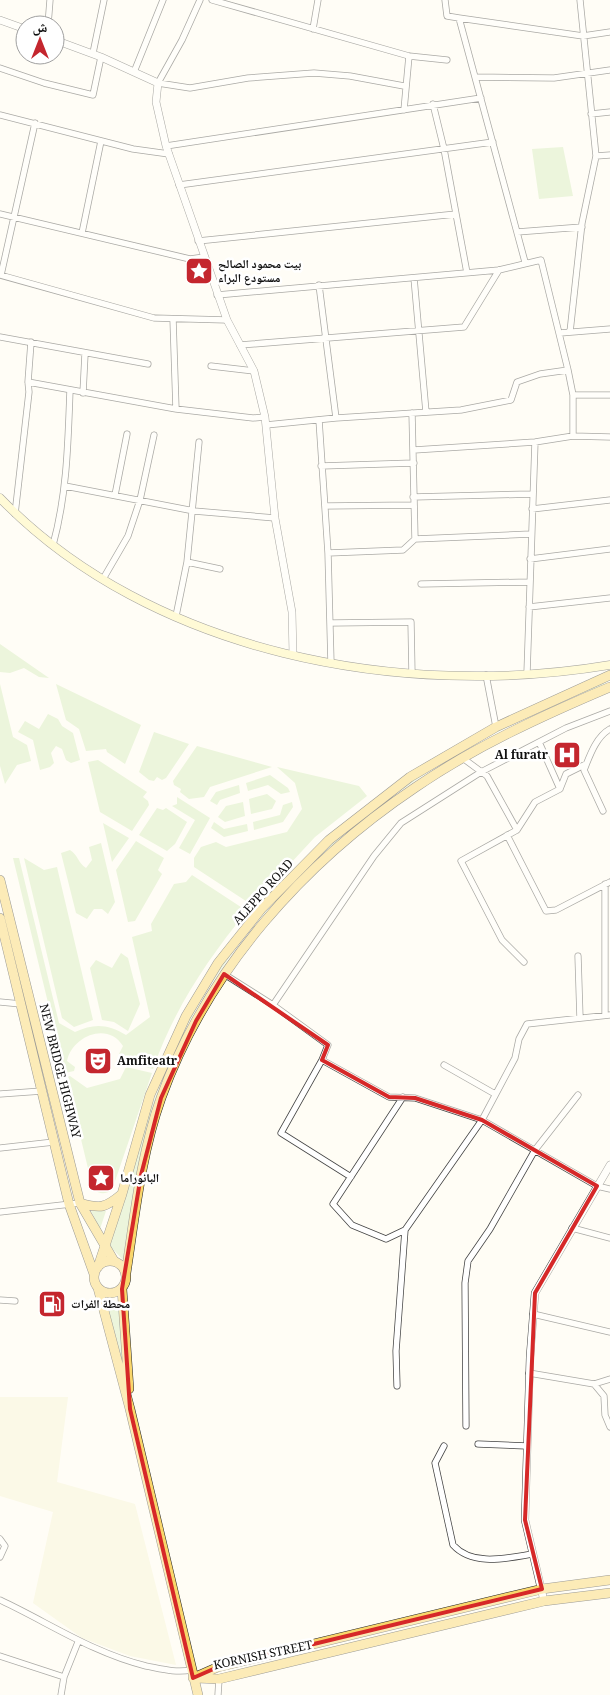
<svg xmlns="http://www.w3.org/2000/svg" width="610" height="1695" font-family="Georgia,'Noto Naskh Arabic',serif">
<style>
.farmland{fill:#f6f3d4}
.green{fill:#d5ebbd}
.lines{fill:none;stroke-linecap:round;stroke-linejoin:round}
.minor-casing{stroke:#444;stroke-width:7}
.tertiary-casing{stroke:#444;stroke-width:8}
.secondary-casing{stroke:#333;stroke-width:9}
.primary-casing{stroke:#222;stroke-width:10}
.minor{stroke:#fff;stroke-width:5.5}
.tertiary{stroke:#fff;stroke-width:7}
.secondary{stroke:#fff6b0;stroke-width:8}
.primary{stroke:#f9d66b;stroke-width:9}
.marked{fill:none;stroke:#d62828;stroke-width:4;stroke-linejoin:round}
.labels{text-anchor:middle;stroke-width:5;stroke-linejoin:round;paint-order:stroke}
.poi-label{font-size:12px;font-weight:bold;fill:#111;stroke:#fff;text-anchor:start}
.street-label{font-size:12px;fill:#111;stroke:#fff}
</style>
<rect width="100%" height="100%" fill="#fffdf5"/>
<path class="farmland" d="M0 1397H68L57 1482 135 1504 176 1665 130 1656 82 1638 33 1603 53 1512 0 1496Z"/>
<path class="green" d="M563 147 573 196 539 199 532 149Z
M0 644 49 678 39 677 24 668 10 673 0 672Z
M610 679C603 687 582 693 571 698 532 716 492 733 455 755 331 830 209 947 161 1087 142 1143 132 1201 123 1260L109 1245 150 1111 174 1049 198 1002 216 972 264 911 323 850 413 779 480 739Z
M0 684 13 737 27 745 31 761 17 765 5 784 0 766Z
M56 684 141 725 125 764 107 752 106 749 86 751 79 729 66 720Z
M48 714 58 719 62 726 73 733 80 760 71 763 66 760 62 749 56 746 51 753 54 763 50 767 40 770 33 740 18 732 25 721 39 729Z
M154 732 189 744 166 778 162 780 157 777 154 781 149 780 139 772Z
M197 746 272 767 210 787 204 797 189 799 180 792 181 789 174 785 173 781Z
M98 760 147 792 143 797 148 801 149 805 132 831 100 812 88 762Z
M277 767 359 786 367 796 315 837 252 905 194 867V858L201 847 216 842 226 847 287 832 302 809 295 783Z
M270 775 288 788 290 792 281 794 268 785 248 791 246 783Z
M239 785 240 793 220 800 217 805 210 801 216 792Z
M267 794 276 801 272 809 251 814 249 799Z
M177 797 210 818 190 854 179 848 195 820 172 806 177 804Z
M243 802 245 816 225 822 218 817 226 806Z
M292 802 293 807 283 822 254 830 253 822 280 815 283 805Z
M157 808 163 810 166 808 187 822 175 844 167 851 139 835Z
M214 822 224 829 247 824 248 831 224 837 211 828Z
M103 823 129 838 112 862Z
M136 841 164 858 158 870 162 874 135 921 128 922 116 870Z
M101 843 115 902 108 914 102 909H94L87 919 76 913 61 853 70 850C78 855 78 863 86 868L92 860 89 847Z
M13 858H19L59 1023 75 1032C94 1023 108 1024 126 1035L150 1017 132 937 152 931 151 924 174 884 186 882 192 875 247 911C207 960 174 1009 153 1069L128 1063 119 1054 123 1046C108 1021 72 1036 67 1061L75 1067 74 1071 65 1073Z
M24 858 44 870 57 867 93 1020 74 1027 62 1018Z
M121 953 128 958 140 1004 128 1031 114 1022 102 1020 90 968 96 960 112 968Z
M126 1067 152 1073 112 1190C104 1195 100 1194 93 1189L66 1077 70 1076 87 1088 120 1079Z
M91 1211H106L100 1229Z
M119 1306 126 1382 107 1308Z"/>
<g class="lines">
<g class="minor-casing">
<path id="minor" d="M200 0 182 40 158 83 190 88 248 78 314 73 350 76 404 86
M212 0 409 56 447 60
M445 0 447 16 459 18 583 36 610 32
M459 18 525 262
M48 25 50 0
M313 29 318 0
M93 53 104 0
M0 68 44 83 93 95 101 57
M134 72 163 0
M476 77 554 78 610 70
M433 104 444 149 467 273
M404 110 409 56
M591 114 610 112
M0 115 133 149 169 154
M166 146 481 98
M596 156 610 155
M179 185 493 142
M0 214 190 259 204 257
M517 232 582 227
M82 233 101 141
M198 241 456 214
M0 275 154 318 227 320
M1 275 35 123
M414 278 426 412
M319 285 336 418
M217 295 499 270 541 260 568 370 573 395V436
M173 319 176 409
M570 332 582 223 596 156 580 0
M560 333 610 329
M0 337 148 364
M240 345 464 327 499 270
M211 366 254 371
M28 382 176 409 253 418 265 417
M83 393 85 354
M573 395H610
M319 420 328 553 331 663
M266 425 336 418 461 410 511 400 517 382 540 374 568 370
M414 450 535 442 573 436 610 437
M321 466 414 463
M65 486 194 511 275 518
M115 495 127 434
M413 497 533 494
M325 506 413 505
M532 509 610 500
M15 514 29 392 28 382 31 342
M415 539 531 534
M53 545C67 494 68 443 70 390
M328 553 403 550 415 539 412 413
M530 559 610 549
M187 562 220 569
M103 579 128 536 140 500 154 435
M421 584 530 582
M529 607 610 598
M176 616 187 562 199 442
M331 623 411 622 412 674
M527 673 535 442
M486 675 496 727
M539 742 560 789 566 774 586 764
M464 759 487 776 517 830 461 861 502 940 524 962
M603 811 584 770C590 755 596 737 610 729
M517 830 535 802 560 789
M507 835 546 911 556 910 610 882
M578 956 580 1018
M224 974 273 1005 328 1045 322 1060 281 1133 351 1177
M0 1002 21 1004
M273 1005 374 856 401 823 481 772 566 728 610 711
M605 1015V884
M610 1015 527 1024 519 1039 515 1058 482 1120 597 1186 610 1189
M322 1060 389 1097 415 1098 482 1120 405 1230 396 1351 397 1386
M444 1065 495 1094
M0 1094 42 1091
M403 1097 333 1204 352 1225 386 1239 405 1230
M0 1148 54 1142
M0 1212 80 1203
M572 1228 610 1238
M0 1300 15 1301
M533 1314 610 1332
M529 1373 594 1384 610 1379
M594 1384 604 1396 605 1415 610 1427
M466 1426 465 1283 468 1261 490 1229 535 1150 578 1095
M478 1444 527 1446
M444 1446 435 1463 453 1545C473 1567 507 1558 533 1554
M0 1539 5 1546 0 1557
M0 1600C49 1623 93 1653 146 1666 162 1669 176 1673 191 1670
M0 1656 64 1677
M61 1695 64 1677 78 1642
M218 1695 219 1679"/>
</g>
<g class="tertiary-casing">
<path id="tertiary" d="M0 20 25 29
M55 40 101 57 158 83 156 102 166 146 227 320 254 371 265 417 275 518 292 612 293 655
M544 1601 525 1520 530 1357 535 1293 610 1165"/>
</g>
<g class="secondary-casing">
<path id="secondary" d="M0 498C151 654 402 700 610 665"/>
</g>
<g class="primary-casing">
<path id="primary" d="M0 880 80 1203 114 1261
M0 918 69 1204 94 1274
M80 1203C101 1209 105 1208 122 1194
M94 1277a16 16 0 1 1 32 0a16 16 0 1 1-32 0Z
M98 1267 122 1194 150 1095 186 1016 218 963 262 908 329 840 410 777 496 727 610 675
M126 1273C135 1214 141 1154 161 1098 207 970 304 862 416 787 476 746 544 715 610 687
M98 1288 130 1409 198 1695
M122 1289 129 1389
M193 1678 218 1667 542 1589 610 1580
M196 1678 219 1679 544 1601 610 1593"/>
</g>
<use href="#minor" class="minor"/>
<use href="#tertiary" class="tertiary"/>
<use href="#secondary" class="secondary"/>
<use href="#primary" class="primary"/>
</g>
<path d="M0 0H610V1695H0ZM224 974 328 1045 322 1060 389 1097 415 1098 482 1120 597 1186 535 1293 525 1520 542 1589 218 1667 193 1678 130 1409 122 1289 141 1175 161 1098 196 1021Z" fill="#fffdf5" fill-opacity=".55" fill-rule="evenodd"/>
<path class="marked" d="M224 974 328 1045 322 1060 389 1097 415 1098 482 1120 597 1186 535 1293 525 1520 542 1589 218 1667 193 1678 130 1409 122 1289 141 1175 161 1098 196 1021Z"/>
<defs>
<g id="sight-square" transform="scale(1.4375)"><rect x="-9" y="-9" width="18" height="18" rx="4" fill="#c4262e" stroke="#fff"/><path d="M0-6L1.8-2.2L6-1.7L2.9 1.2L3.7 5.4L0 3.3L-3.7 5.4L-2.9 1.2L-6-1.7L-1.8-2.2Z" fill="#fff"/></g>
<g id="hospital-square" transform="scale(1.4375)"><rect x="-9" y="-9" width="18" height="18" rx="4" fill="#c4262e" stroke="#fff"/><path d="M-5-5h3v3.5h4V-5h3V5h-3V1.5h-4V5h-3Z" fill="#fff"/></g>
<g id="theatre-square" transform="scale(1.4375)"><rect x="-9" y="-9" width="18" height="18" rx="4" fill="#c4262e" stroke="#fff"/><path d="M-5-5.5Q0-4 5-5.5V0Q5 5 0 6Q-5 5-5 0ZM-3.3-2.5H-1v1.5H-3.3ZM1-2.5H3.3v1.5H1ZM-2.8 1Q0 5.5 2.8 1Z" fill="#fff"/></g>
<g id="fuel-square" transform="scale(1.4375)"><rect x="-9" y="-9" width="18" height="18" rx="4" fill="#c4262e" stroke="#fff"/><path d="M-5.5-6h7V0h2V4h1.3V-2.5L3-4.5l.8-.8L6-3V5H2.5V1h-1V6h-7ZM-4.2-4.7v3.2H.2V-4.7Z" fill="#fff"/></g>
</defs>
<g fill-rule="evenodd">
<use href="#sight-square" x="199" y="271"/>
<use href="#hospital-square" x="567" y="755"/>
<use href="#theatre-square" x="98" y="1061"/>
<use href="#sight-square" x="101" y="1178"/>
<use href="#fuel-square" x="52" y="1304"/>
</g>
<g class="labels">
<g class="poi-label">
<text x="218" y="268">بيت محمود الصالح<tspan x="218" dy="14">مستودع البراء</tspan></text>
<text x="548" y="759" text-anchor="end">Al furatr</text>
<text x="117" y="1065">Amfiteatr</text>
<text x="120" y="1182">البانوراما</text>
<text x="71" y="1308">محطة الفرات</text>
</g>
<g class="street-label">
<text transform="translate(263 892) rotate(-48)" y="4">ALEPPO ROAD</text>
<text transform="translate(60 1071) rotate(76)" y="4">NEW BRIDGE HIGHWAY</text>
<text transform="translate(263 1655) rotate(-12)" y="4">KORNISH STREET</text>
</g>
</g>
<g transform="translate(40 40)"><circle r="24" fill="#ffffff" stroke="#a0a0a0"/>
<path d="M0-4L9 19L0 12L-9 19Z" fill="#c4262e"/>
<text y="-8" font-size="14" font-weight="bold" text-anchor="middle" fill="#111111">ش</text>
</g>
</svg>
